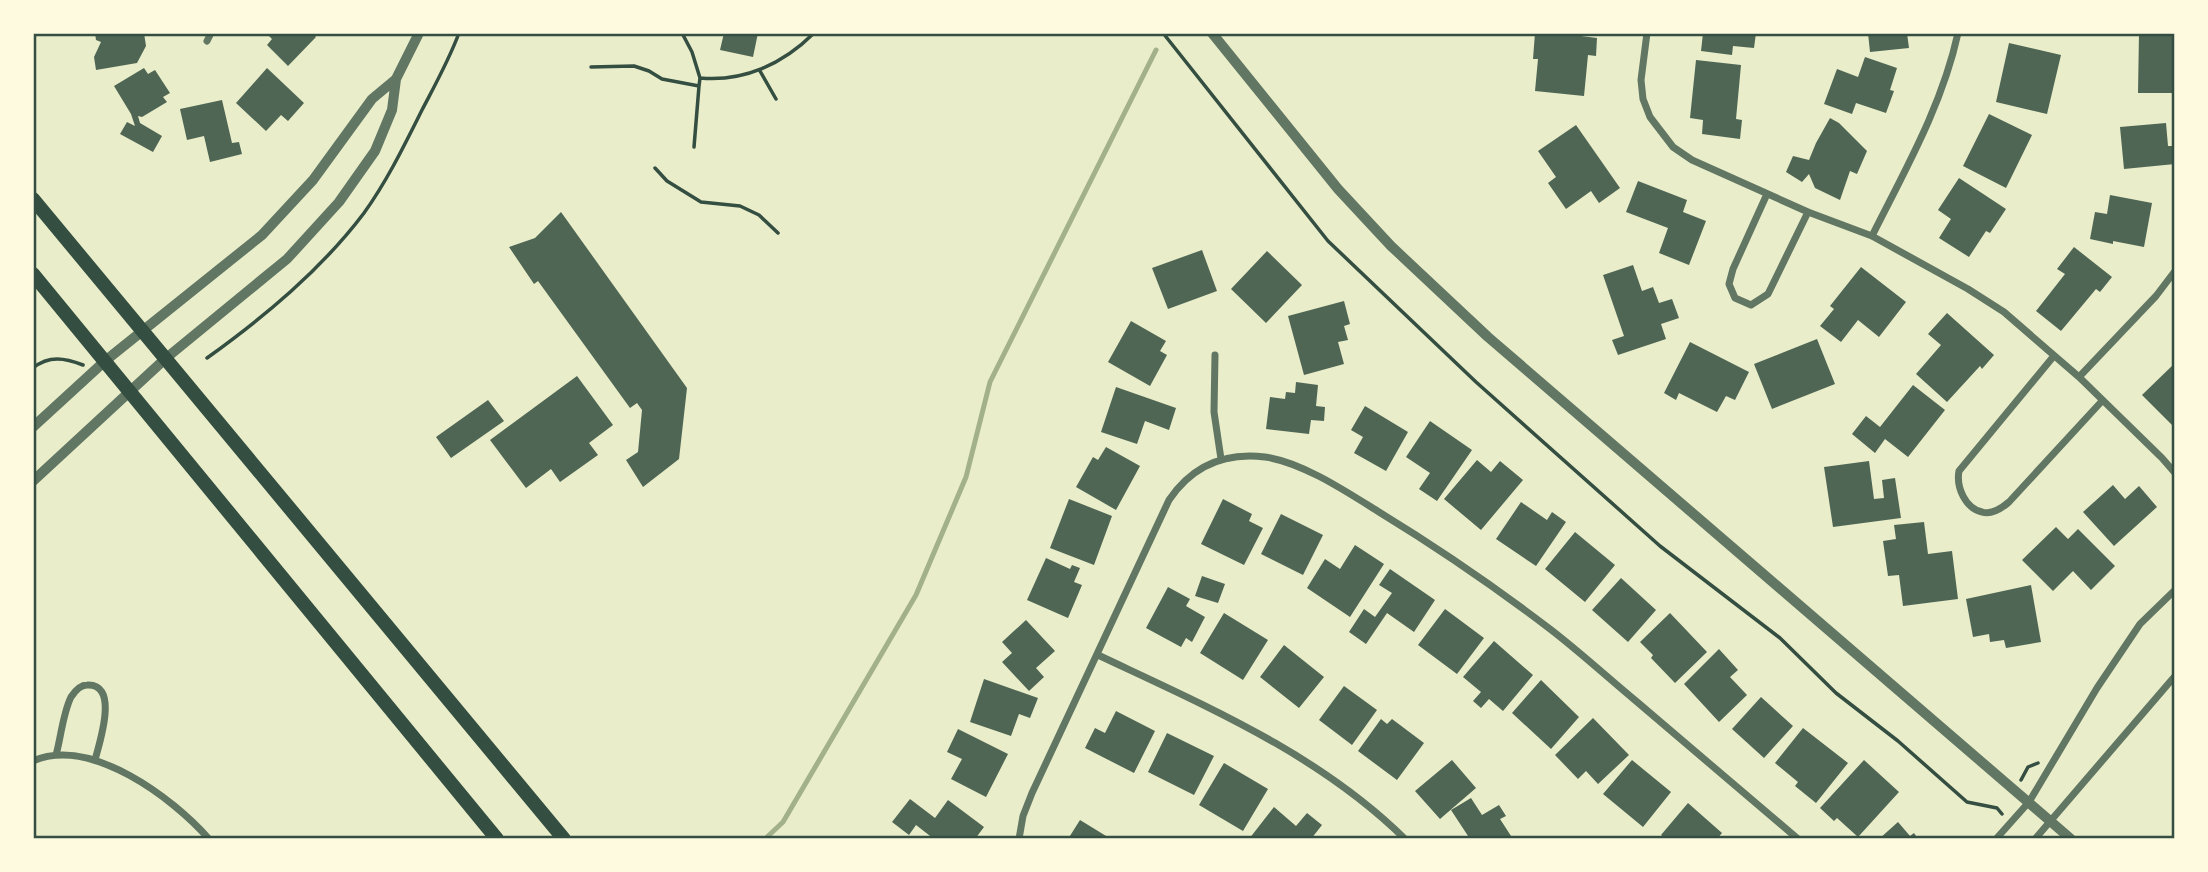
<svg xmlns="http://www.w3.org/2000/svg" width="2208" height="872" font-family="Raleway,sans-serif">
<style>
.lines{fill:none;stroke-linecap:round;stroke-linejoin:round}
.stream{stroke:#a3b18a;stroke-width:5}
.building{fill:#4f6655}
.path{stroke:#344e41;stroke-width:3.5}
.minor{stroke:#617663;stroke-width:7}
.tertiary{stroke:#617663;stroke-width:10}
.primary{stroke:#344e41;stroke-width:14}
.neatline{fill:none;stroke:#344e41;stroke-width:2.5}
</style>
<rect width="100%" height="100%" fill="#e9edc9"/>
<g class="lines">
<path class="stream" d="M765 839 783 822 916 595 966 477 990 382 1156 50"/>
</g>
<path class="building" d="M95 33H144L146 46 137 63 96 70 94 57 101 42 96 40Z
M266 33H312L316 37 288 66 267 45 272 39Z
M724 33H758L753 57 720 50Z
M1535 33H1582L1581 36 1597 38 1596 56 1588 55 1584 96 1535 91 1538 59H1533Z
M1703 33H1756L1754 48 1733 46 1732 55 1701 51Z
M1868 33H1907L1909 48 1870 52Z
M2139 33H2175V93H2138Z
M2009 43 2061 55 2047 114 1996 102Z
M1865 57 1897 68 1890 90 1894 91 1886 113 1856 103 1852 114 1824 104 1837 69 1858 77Z
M1696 60 1741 65 1736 119 1742 120 1740 139 1702 134 1703 120 1690 118Z
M144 68 148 74 155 70 170 93 163 97 167 102 142 117 138 116 140 123 162 136 153 152 120 134 127 122 135 126 131 114 114 86Z
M267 68 304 103 288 121 281 115 266 131 236 103Z
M222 100 232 143 239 142 242 154 210 162 204 136 187 140 180 109Z
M1989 114 2032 135 2006 188 1963 166Z
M1830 118 1839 123 1867 151 1857 174 1850 171 1840 200 1815 188 1809 174 1802 182 1786 172 1793 156 1809 160 1816 143Z
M2166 123 2168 146H2174L2175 164 2124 169 2120 127Z
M1576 125 1620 188 1599 203 1591 191 1566 209 1548 183 1556 177 1538 151Z
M1959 178 2006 209 1990 233 1986 231 1969 257 1939 238 1951 219 1938 210Z
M1638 181 1687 200 1683 212 1706 221 1689 265 1659 253 1668 228 1626 212Z
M2110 195 2152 203 2144 247 2113 241V244L2090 239 2095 212 2107 214Z
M561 212 687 388 679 459 643 487 626 460 638 452 642 410 637 403 630 408 538 281 534 284 509 247 535 238Z
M2074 247 2112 277 2100 292 2096 289 2061 331 2036 311 2065 274 2057 269Z
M1202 250 1217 291 1168 309 1152 268Z
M1267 251 1302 285 1266 323 1231 289Z
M1633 265 1642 291 1653 287 1659 303 1672 299 1679 318 1661 324 1666 339 1618 355 1612 340 1624 336 1603 275Z
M1861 267 1906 302 1879 337 1858 320 1841 342 1820 326 1834 309 1830 306Z
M1344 301 1350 324 1344 326 1348 340 1338 342 1344 364 1304 375 1288 316Z
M1947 313 1994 355 1982 369 1980 366 1947 402 1916 374 1941 345 1928 334Z
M1131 321 1166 341 1160 351 1167 355 1150 386 1108 362Z
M1817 339 1835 384 1772 409 1754 364Z
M1690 342 1749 372 1735 400 1726 396 1717 412 1679 393 1676 400 1664 393Z
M2175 363V422L2172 425 2142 395Z
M577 376 613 425 589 443 598 455 560 482 551 469 526 488 490 440Z
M1296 382 1318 385 1316 406 1325 407 1324 421 1311 420 1309 434 1266 429 1270 397 1285 399 1286 392 1295 393Z
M1913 385 1945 410 1908 457 1885 439 1875 453 1852 434 1866 416 1880 427Z
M1116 387 1176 408 1169 430 1145 421 1137 444 1101 432Z
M488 400 504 421 451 458 436 437Z
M1365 406 1408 432 1386 471 1354 453 1363 437 1351 430Z
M1430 421 1472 450 1437 501 1419 489 1430 473 1406 457Z
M1106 447 1140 466 1116 510 1076 487 1093 457 1098 460Z
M1477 460 1491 472 1500 461 1523 480 1481 530 1444 499Z
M1869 461 1874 499 1884 498 1882 480 1895 478 1901 518 1833 527 1824 467Z
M2113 485 2125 499 2139 486 2157 507 2114 546 2083 512Z
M1069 499 1112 516 1094 565 1050 548Z
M1223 499 1252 514 1249 521 1263 528 1244 565 1201 544Z
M1521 502 1547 520 1552 512 1566 522 1536 566 1496 539Z
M1281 514 1323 535 1303 575 1261 554Z
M1924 522 1928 554 1952 551 1958 599 1903 606 1899 575 1888 576 1883 541 1896 539 1894 525Z
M2056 527 2068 539 2078 529 2115 566 2091 590 2073 571 2053 591 2022 560Z
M1575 532 1615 565 1585 602 1545 569Z
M1355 545 1384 564 1350 617 1307 588 1325 559 1340 569Z
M1046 558 1070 569 1072 565 1080 568 1074 582 1082 585 1068 618 1027 600Z
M1390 569 1435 600 1414 632 1387 613 1366 644 1349 632 1364 609 1375 617 1392 593 1379 585Z
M1202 576 1225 584 1218 603 1195 596Z
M1621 578 1656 610 1628 642 1592 610Z
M2031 585 2041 642 2006 648 2004 640 1990 642 1989 634 1973 637 1966 599Z
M1168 587 1190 599 1186 606 1205 617 1192 642 1186 638 1181 647 1146 628Z
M1445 609 1484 638 1457 674 1418 645Z
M1224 613 1268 640 1243 680 1200 653Z
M1670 613 1707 652 1675 683 1651 658 1653 655 1640 642Z
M1026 620 1055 651 1036 668 1044 677 1029 691 1002 662 1012 653 1002 642Z
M1494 641 1533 675 1503 711 1489 699 1481 708 1473 701 1481 692 1463 677Z
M1284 645 1324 677 1299 708 1260 677Z
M1719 649 1738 670 1730 677 1747 695 1719 722 1684 684Z
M984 679 1038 698 1030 718 1019 714 1011 736 970 722Z
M1541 680 1579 717 1551 749 1512 713Z
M1344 686 1377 710 1352 745 1319 720Z
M1761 697 1793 726 1764 758 1732 729Z
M1116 711 1155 731 1134 773 1085 748 1095 728 1105 733Z
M1593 718 1629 755 1598 784 1586 771 1578 779 1555 755Z
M1381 719 1387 724 1392 719 1424 743 1397 780 1358 751Z
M1803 728 1848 763 1816 803 1795 786 1798 782 1775 763Z
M958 729 1008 754 986 797 951 779 962 759 947 752Z
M1167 733 1214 756 1194 795 1148 772Z
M1452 760 1476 788 1440 819 1415 791Z
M1632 760 1671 792 1643 827 1603 794Z
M1864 760 1899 792 1858 837 1837 818 1834 821 1820 808Z
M1224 763 1268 789 1243 831 1199 805Z
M1471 798 1482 815 1499 805 1506 816 1500 819 1513 839H1470L1451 810Z
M910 799 935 818 948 800 984 827 975 839H934L916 825 909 835 892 822Z
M1688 803 1722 833 1717 839H1666L1661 835Z
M1274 807 1296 826 1307 813 1322 825 1311 839H1249Z
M1080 820 1111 839H1068Z
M1898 822 1910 836 1914 833 1918 839H1879Z"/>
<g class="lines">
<path class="path" d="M682 33 692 52 700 78C744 82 783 64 814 33
M1163 33 1328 241 1476 382 1660 546 1780 638 1836 693 1898 741 1967 802 1997 808 2002 814
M591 67 634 66 649 71 662 79 699 86 700 78
M760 71 776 99
M694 147 699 86
M655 168 667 181 701 202 740 206 759 215 778 233
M207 358C264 317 321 270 364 213 387 181 404 146 422 110 435 85 449 60 459 33
M33 368C49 355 65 358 83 365
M2021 780 2028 767 2038 763"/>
<path class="minor" d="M1647 33 1641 80 1643 99 1650 117 1673 147 1692 160 1808 212 1872 236 1968 289 2004 312 2079 377 2162 458 2175 473
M207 41 211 33
M1767 194 1733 269 1729 284 1735 298 1751 305 1768 294 1808 212
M1872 236C1905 170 1942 106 1958 33
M1215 355 1214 412 1221 459
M2053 357 1959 471C1956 487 1965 508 1982 512 1992 515 2002 508 2009 502L2102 401
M2079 377 2156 296 2175 271
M1098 655C1206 706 1319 754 1405 839
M56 755C61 737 63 713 71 697 75 691 80 685 87 685 120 683 99 744 95 760
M33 761C91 736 173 798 209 839
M1019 839 1023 816 1032 793 1169 500C1192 466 1224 452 1265 457 1302 462 1347 492 1379 512 1438 548 1495 587 1550 629 1580 652 1607 677 1636 701 1690 747 1744 793 1798 839
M1996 839 2029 802 2097 688 2140 624 2175 590
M2035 839 2175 676"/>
<path class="tertiary" d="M1212 33 1338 189 1391 246 1488 337 2071 839
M33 427 105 361 262 235 313 180 372 99 396 79
M33 481 165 359 287 259 339 202 375 151 392 110 396 79 419 33"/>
<path class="primary" d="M33 199 564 839
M33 274 497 839"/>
</g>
<rect width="2208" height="872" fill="none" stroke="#fefae0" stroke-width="70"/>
<rect x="35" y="35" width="2138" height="802" class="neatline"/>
</svg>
